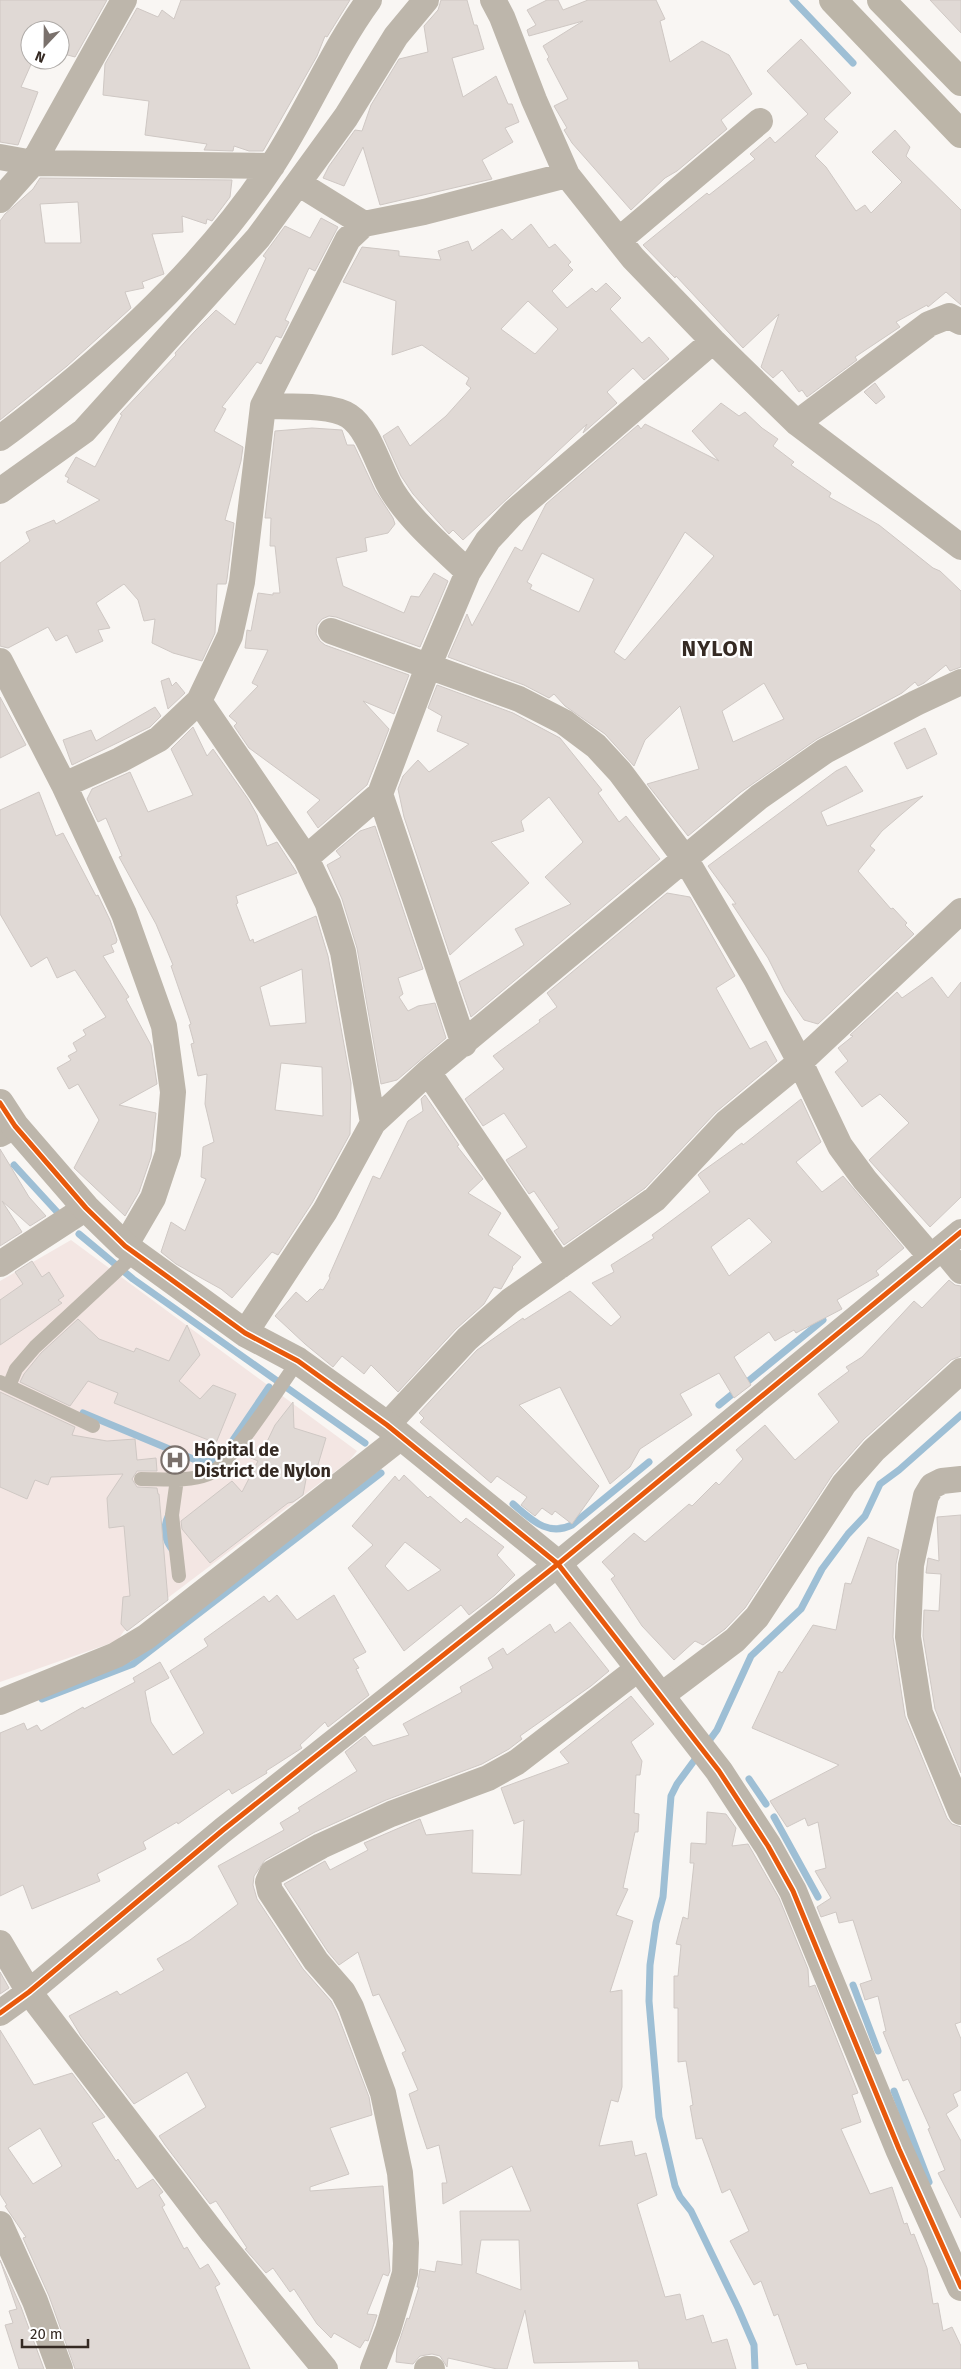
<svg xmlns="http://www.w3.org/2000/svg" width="961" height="2369" font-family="'Fira Sans',sans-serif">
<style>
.medical{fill:#f3e6e3}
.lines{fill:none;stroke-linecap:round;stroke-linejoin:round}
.stream{stroke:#9ebfd5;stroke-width:7}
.building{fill:#e0d9d5;stroke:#cfc8c4;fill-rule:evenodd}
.service{stroke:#bdb6ab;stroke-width:14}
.minor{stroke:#bdb6ab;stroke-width:26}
.tertiary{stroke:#bdb6ab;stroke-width:28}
.secondary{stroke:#bcb5a8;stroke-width:28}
.cycleway-casing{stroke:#fff;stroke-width:8}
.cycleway{stroke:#e8590c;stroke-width:5}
.labels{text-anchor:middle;stroke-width:4.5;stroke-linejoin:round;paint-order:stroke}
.poi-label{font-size:18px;font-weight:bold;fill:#352a23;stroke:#fff;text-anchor:start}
.district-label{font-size:22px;font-weight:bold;letter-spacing:1px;fill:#352a23;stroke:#fff}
</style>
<rect width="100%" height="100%" fill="#f9f6f3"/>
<path class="medical" d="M71 1240 357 1451 349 1461 124 1631 117 1641 0 1682V1281Z"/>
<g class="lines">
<path class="stream" d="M793 0 853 63
M14 1165 59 1214
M79 1234 133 1279 365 1443
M719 1405 823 1320
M83 1413 198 1461 218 1462 269 1387
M513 1504C531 1519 547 1537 572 1525L649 1462
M169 1514C162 1529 164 1540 174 1552
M42 1699 133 1664 381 1473
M706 1745 717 1730 751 1656 801 1609 822 1569 848 1534 865 1516 880 1484 899 1470 961 1415
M699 1754 677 1784 671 1796 663 1897 656 1923 650 1965 649 2001 659 2117 675 2186 680 2197 691 2211 738 2308 754 2345 755 2369
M749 1779 766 1804
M774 1817 818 1897
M853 1985 878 2051
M894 2091 929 2182"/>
</g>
<path class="building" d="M0 0H107L75 57 60 53V30H30V60H33L21 87 38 92 18 145 0 142Z
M181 0H350L327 37 325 36 317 56 263 151H249L234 146 233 151 204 150 207 144 145 135 149 101 103 95 105 64 137 8 158 17 162 10 174 19Z
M441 0H467L474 25H477L484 49 452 58 463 97 496 76 508 104H512L519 122 505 128 513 142 482 160 492 179 380 205 363 147 344 186 323 178 329 166 355 130 362 131 371 105 399 59 428 52 424 26 438 10Z
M547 0H558L563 10 588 0H656L665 19 660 21 670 62 702 41 729 55 752 94 721 120 727 129 677 171 665 178 631 210 572 143 564 130 567 128 554 106 568 99 547 59 549 57 543 46 583 21 529 36 527 30 536 25 527 10Z
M930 0H961V33Z
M801 39 851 93 824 119 838 132 815 156 826 167 856 211 865 205 871 213 902 182 872 152 895 130 910 147 906 156 961 210V305L946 292 928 307 927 305 896 322 900 327 855 357 857 360 807 397 802 390 799 392 782 370 773 378 761 367 779 314 743 348 676 276 675 278 643 245 707 193 709 195 755 159 750 154 770 137 775 143 808 114 767 71Z
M40 178 232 180 230 197 212 221 207 219 206 224 182 216 183 232 152 234 164 274 142 282 144 288 125 292 131 308 67 366 0 420V221L5 214 33 189ZM78 202 81 243H45L40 204Z
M321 218 338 227 315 271 309 268 285 320 289 322 281 338 276 336 261 364 257 362 222 407 226 409 214 431 243 447 241 461 225 520 234 523 227 579 226 584H217L215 633 202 661 173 653 152 643 155 619 144 621 138 600 124 584 96 603 110 628 98 630 103 641 76 653 67 635 56 641 48 627 8 648 0 646V563L30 541 26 532 54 520 56 524 100 500 67 482 69 478 65 476 76 457 95 467 122 415 120 414 176 355 175 353 195 331 216 310 235 325 266 258 263 256 285 226 310 238Z
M531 224 549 248 555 244 571 262 568 265 573 270 552 291 567 308 592 288 596 292 606 283 621 298 610 309 642 343 649 337 669 359 644 380 633 368 607 392 617 403 583 433 587 424 463 540 453 530 449 534 413 494 401 476 383 436 398 426 410 446 446 416 471 388 466 384 469 378 422 345 392 355 396 301 343 282 362 247 399 251V256L441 260 438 251 468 241 472 251 502 229 512 240ZM528 301 558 329 535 354 501 329Z
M875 383 885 397 876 404 864 392Z
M721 403 739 416 745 412 762 428 778 439 773 446 794 462 791 465 831 493 829 497 879 525 933 568 940 571 961 591V667L950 671 946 665 924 683 918 686 915 682 902 693 817 739 741 792 688 836 647 784 699 769 680 706 645 740 634 766 605 734 565 706 554 694 549 698 524 685 448 657 467 614 472 626 515 547 522 551 546 504 638 425 641 429 645 424 719 461 692 431ZM685 532 714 556 625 660 614 652ZM542 553 594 579 579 612 530 589 532 585 527 582ZM764 683 784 719 733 742 722 711Z
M312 428 342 430 347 445H354L375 490 393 518 395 524 388 533 365 538 367 551 336 558 343 586 404 613 411 596 419 597 434 573 448 581 420 647 336 617 329 616 322 619 317 625 316 634 320 641 325 645 409 675 394 714 363 701 389 729 367 785 318 828 307 812 320 800 249 748 234 726 237 723 229 716 258 686 252 683 268 650 245 648 247 630 251 631 258 593 273 595V593H280L275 546H270L271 518H265L275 431Z
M169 678 172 686 176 682 185 693 168 709 161 681Z
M437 685 513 713 560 738 602 790 598 793 619 822 626 816 660 859 471 1017 459 982 524 945 515 929 571 904 545 877 583 842 549 797 521 821 524 831 491 842 529 883 450 955 404 817 398 789 403 776 418 760 429 772 469 744 437 731 442 716 428 708Z
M0 697 26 745 0 758Z
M155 707 161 716 150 727 72 765 63 740 91 730 96 741Z
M193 727 207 756 213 749 248 799 257 815 267 846 277 842 297 873 236 896 238 903 236 904 250 941 253 939 254 943 316 916 328 956 351 1083 350 1134 312 1203 278 1255 272 1252 232 1298 221 1289 176 1264 161 1252 171 1222 185 1231 206 1179 201 1177 203 1147 214 1142 205 1104 207 1074 198 1076 191 1044 194 1043 189 1025 191 1024 171 966 173 965 156 924 119 857 122 856 106 818 98 822 87 799 92 789 130 772 148 812 193 795 171 749ZM302 969 306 1023 270 1026 260 987ZM281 1063 322 1067 323 1116 275 1110Z
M925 728 937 754 907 769 894 743Z
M846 766 863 791 821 812 827 826 923 796 882 831 870 846 875 850 858 871 891 909 893 908 907 923 905 925 914 934 818 1024 804 1020 785 992 768 958 732 904H736L708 866 836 771Z
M39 792 56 836 63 833 96 896 98 895 110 920 117 940 116 943 111 945 114 952 103 956 129 997 126 999 151 1045 157 1084 119 1105 156 1113 151 1157 139 1192 125 1216 74 1168 99 1120 78 1084 69 1089 57 1068 71 1060 68 1056 77 1051 73 1043 86 1035 83 1030 106 1017 75 970 57 978 47 957 31 967 0 914V810Z
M375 826 423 969 398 978 403 994 399 997 408 1011 418 1006 435 1003 446 1038 397 1080 381 1084 357 948 342 899 327 865 341 857 336 851 360 831Z
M667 893 690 897 735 976 716 988 750 1049 766 1041 777 1061 716 1112 645 1188 564 1245 554 1231 559 1228 534 1191 529 1194 506 1160 527 1147 504 1113 483 1126 465 1099 504 1069 493 1056 540 1022 539 1020 557 1007 547 993Z
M932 977 948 998 961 982V1197L930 1227 869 1160 909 1123 880 1094 862 1107 835 1072 848 1061 838 1048 853 1036 850 1035 897 992 902 998Z
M425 1095 459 1145 457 1146 483 1179 468 1193 501 1213 488 1235 521 1257 512 1267 513 1268 501 1289 494 1287 484 1304 456 1329 398 1392 371 1365 364 1374 342 1356 333 1367 305 1344 275 1316 296 1292 307 1302 320 1289 323 1290 330 1278 329 1276 373 1176 380 1179 408 1121 423 1111 421 1099Z
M801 1099 821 1142 796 1162 822 1192 843 1176 904 1248 876 1271 879 1275 837 1300 842 1309 796 1333 794 1330 775 1341 769 1332 734 1357 751 1385 734 1398 719 1373 680 1394 692 1415 640 1449 630 1467 610 1484 560 1387 519 1405 599 1486 572 1524 555 1511 552 1515 542 1508 535 1516 521 1505 527 1497 497 1476 491 1483 420 1422 424 1418 419 1413 477 1350 523 1318 524 1320 570 1291 611 1326 621 1317 592 1283 614 1272 611 1265 654 1238 652 1235 710 1192 698 1175 700 1173 742 1143 743 1145ZM749 1218 772 1242 729 1276 711 1247Z
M0 1149 29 1197 46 1216 30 1226 2 1201 22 1232 0 1246Z
M32 1261 42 1277 49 1272 64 1296 58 1300 62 1303 0 1345V1300L23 1284 15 1272Z
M949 1280 955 1285 961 1286V1356L951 1360 864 1439 833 1474 745 1608 725 1629 703 1645 695 1641 674 1660 642 1626 611 1579 615 1576 602 1562 634 1533 645 1542 689 1504 692 1506 716 1482 719 1485 743 1459 736 1450 765 1425 795 1460 839 1422 818 1394 849 1371 846 1367 862 1357 914 1301 922 1308Z
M78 1319 99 1339 134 1352 136 1348 169 1361 187 1325 200 1355 179 1381 200 1399 213 1385 236 1394 216 1443 114 1403 118 1393 88 1381 70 1406 20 1382 24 1374 41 1353Z
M0 1392 75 1427 72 1435 107 1441 135 1439 137 1460 156 1458 157 1471H137L132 1479 137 1487 157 1488 158 1494H159L168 1600 127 1631 121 1624 123 1597 130 1596 124 1526 109 1528 107 1498 123 1474 51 1477 48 1485 35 1480 27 1499 0 1487Z
M293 1402 294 1428 326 1438 314 1478 307 1474 303 1495 293 1502 288 1503 210 1563 182 1529 181 1521 232 1481 242 1492 258 1461 242 1454 245 1451 263 1450 275 1425Z
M404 1475 428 1498 430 1496 461 1523 466 1518 504 1547 497 1555 515 1575 495 1595 469 1615 461 1605 404 1651 348 1568 373 1545 352 1526 395 1476 399 1481ZM405 1542 441 1570 408 1591 385 1566Z
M961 1515V1773L935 1709 923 1636 924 1610 939 1611 941 1574 926 1573 928 1558 939 1561 937 1517Z
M868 1537 899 1550 896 1564 893 1637 905 1716 947 1818 952 1824 961 1827V2022L955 2024 961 2039V2090L953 2094 958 2106 946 2114 961 2141V2218L938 2173 945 2170 928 2129 930 2128 908 2079 903 2081 883 2032 886 2031 878 1996 865 2000 860 1984 872 1980 853 1920 839 1923 836 1912 821 1917 817 1907 831 1898 815 1871 826 1868 818 1822 808 1826 805 1818 787 1827 770 1801 839 1765 752 1728 779 1671 782 1673 813 1625 836 1630 845 1583 851 1584Z
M277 1595 297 1620 334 1595 366 1652 353 1659 359 1668 356 1669 369 1695 328 1727 325 1722 300 1745 302 1748 266 1771 267 1773 232 1794 229 1789 178 1824 177 1822 143 1842 146 1849 97 1874 100 1881 32 1909 23 1885 0 1896V1733L24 1723 27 1730 37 1725 41 1731 83 1707 84 1709 135 1682 133 1678 160 1662 169 1678 145 1691 151 1722 173 1755 204 1733 170 1671 208 1646 204 1639 264 1596 269 1602Z
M570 1622 609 1671 591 1686 520 1736 522 1739 509 1749 482 1764 386 1800 315 1832 265 1860 254 1876 253 1885 257 1899 303 1969 331 2001 337 2013 369 2097 372 2115 330 2128 349 2174 310 2187V2191L383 2186 390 2271 388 2276 383 2274 367 2314 377 2315 368 2341 365 2340 360 2348 334 2333 331 2338 317 2324 294 2289 290 2292 273 2268 266 2273 245 2249 247 2248 216 2201 210 2204 165 2145 159 2136 206 2107 187 2072 134 2104 81 2036 69 2016 117 1991 120 1995 164 1970 157 1959 190 1940 238 1904 218 1866 284 1830 280 1823 300 1811 298 1808 357 1771 345 1752 365 1736 373 1746 409 1735 403 1724 462 1692 460 1687 493 1668 488 1658 503 1648 507 1655 550 1624 555 1633Z
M631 1696 654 1724 631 1742 642 1761 640 1775H636L634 1813 639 1814 638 1832H635L623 1888 628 1889 616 1915 633 1921 610 1992 622 1990V2087L618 2102 611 2100 599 2146 632 2141 635 2156 646 2153 657 2195 637 2204 665 2297 680 2294 686 2320 703 2315 712 2343 727 2339 736 2369H639L638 2361 534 2363 525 2310 507 2369H497L448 2358 447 2367 440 2356 432 2354 420 2356 413 2364 396 2362 397 2348 407 2318 409 2319 419 2287H417L420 2269 435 2272 437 2261 462 2265 460 2211H531L512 2166 443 2204 442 2183H447L439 2145 427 2149 409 2094 418 2090 402 2053 406 2051 379 1994 373 1996 358 1952 339 1965 328 1952 284 1884 325 1861 330 1870 368 1850 364 1843 420 1819 426 1835 473 1830 472 1873 521 1875 524 1820 514 1824 501 1788 569 1763 560 1752ZM481 2240H519L521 2290 476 2273Z
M707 1812 726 1814 736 1828 732 1846 748 1844 779 1898 808 1969 809 1987 815 1985 858 2093 852 2095 861 2122 841 2129 870 2194 892 2187 904 2224 907 2223 911 2235 914 2234 927 2268 933 2304 938 2303 943 2331 952 2327 961 2346V2369H808L806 2363 796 2365 778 2314 774 2316 761 2281 754 2285 730 2241 749 2231 730 2189 722 2193 702 2138 696 2139 690 2106 693 2105 686 2061 678 2062V2008H674V1976H678L681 1945 676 1944 683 1917 688 1919 694 1863H690L691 1843 706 1844Z
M0 1972 9 1988 0 1994Z
M0 2030 34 2085 72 2073 105 2117 92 2123 116 2161 118 2159 137 2189 153 2179 163 2192 159 2195 165 2205 162 2207 184 2249 187 2247 200 2269 208 2264 220 2284 215 2287 250 2369H75L49 2296 23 2238 26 2237 5 2206 7 2205 0 2194ZM40 2128 62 2166 33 2184 8 2148Z
M0 2260 21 2307 44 2369H19L5 2325 13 2323 9 2311 17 2309Z"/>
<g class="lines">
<path class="service" d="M0 1382 93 1426
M9 1386 16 1369 35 1347 135 1254
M141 1479C164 1479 188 1482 209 1474 229 1467 283 1382 298 1361
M177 1479 172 1515 179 1576"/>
<path class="minor" d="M493 0 502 17 534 100 567 175 633 258 713 341 797 423 961 547
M0 157 33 163 272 166
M298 183 364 224
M0 200 33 163 124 0
M619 240 760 121
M263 406 348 239 364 224 424 212 567 175
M797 423 929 324 949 316 961 322
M0 438C27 419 52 398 77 377 150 315 218 247 271 167 307 113 331 52 369 0
M0 491 84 431 258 238 346 117 396 36 426 0
M331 631 519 699 564 722 596 746 620 772 686 860 756 979 800 1062 840 1146 865 1180 931 1257
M0 661 64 785 124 914 164 1026 173 1092 168 1153 153 1198 125 1246
M199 701 306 858 328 904 343 952 373 1123
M64 785 120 760 159 739 199 701 230 636 242 582 263 406C286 407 331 404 349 416 370 430 379 470 393 492 412 522 442 547 468 572
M306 858 380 794
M464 1044 380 794 428 667 468 572 488 540 514 512 713 341
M428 1072 560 1266
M0 1134 15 1126
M942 1248 961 1271
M0 1264 86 1208
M245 1333 325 1211 373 1123 428 1072 759 797 825 751 916 703 961 682
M387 1425 467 1339 510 1301 655 1199 727 1122 800 1062 961 911
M961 1479 942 1481 932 1486 926 1496 911 1565 908 1637 920 1713 961 1812
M662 1695 735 1640 757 1617 844 1484 874 1450 961 1371
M0 1702 116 1655 146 1637 401 1437
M0 1943 29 1992 213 2233 325 2369
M0 2013 29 1992 223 1830 558 1564 961 1232
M0 2224 35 2301 60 2369
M373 2369 388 2330 405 2273 406 2243 400 2173 383 2093 351 2007 343 1992 316 1961 270 1891 268 1882 272 1873 321 1846 391 1814 488 1778 517 1762 639 1668
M427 2369H432"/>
<path class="tertiary" d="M0 1103 15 1126 86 1208 125 1246 245 1333 298 1361 387 1425 558 1564 719 1771 768 1846 793 1891 899 2149 961 2287"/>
<path class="secondary" d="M833 0 961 134
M881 0 961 82"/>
<g class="cycleway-casing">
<path id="cycleway" d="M0 1103 15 1126 86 1208 125 1246 245 1333 298 1361 387 1425 558 1564 719 1771 768 1846 793 1891 899 2149 961 2287
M0 2013 29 1992 223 1830 558 1564 961 1232"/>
</g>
<use href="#cycleway" class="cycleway"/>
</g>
<defs>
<g id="hospital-ring" transform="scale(1.4375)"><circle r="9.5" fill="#fff" stroke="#7a716c" stroke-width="1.5"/><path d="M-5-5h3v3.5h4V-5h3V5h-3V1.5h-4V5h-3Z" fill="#7a716c"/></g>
</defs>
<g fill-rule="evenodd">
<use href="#hospital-ring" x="175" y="1460"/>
</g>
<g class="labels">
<g class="poi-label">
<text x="194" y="1456">Hôpital de<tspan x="194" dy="21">District de Nylon</tspan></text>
</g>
<g class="district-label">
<text x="718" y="656">NYLON</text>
</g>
</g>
<g transform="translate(45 45) rotate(202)"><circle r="24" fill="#ffffff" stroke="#aeaaa7"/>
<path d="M0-4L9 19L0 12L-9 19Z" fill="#7a716c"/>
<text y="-8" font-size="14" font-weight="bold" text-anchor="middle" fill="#352a23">N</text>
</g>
<path d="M22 2339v8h66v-8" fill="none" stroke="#352a23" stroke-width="2.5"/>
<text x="30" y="2339" font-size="15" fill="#352a23" stroke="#ffffff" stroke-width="4" paint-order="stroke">20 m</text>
</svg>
